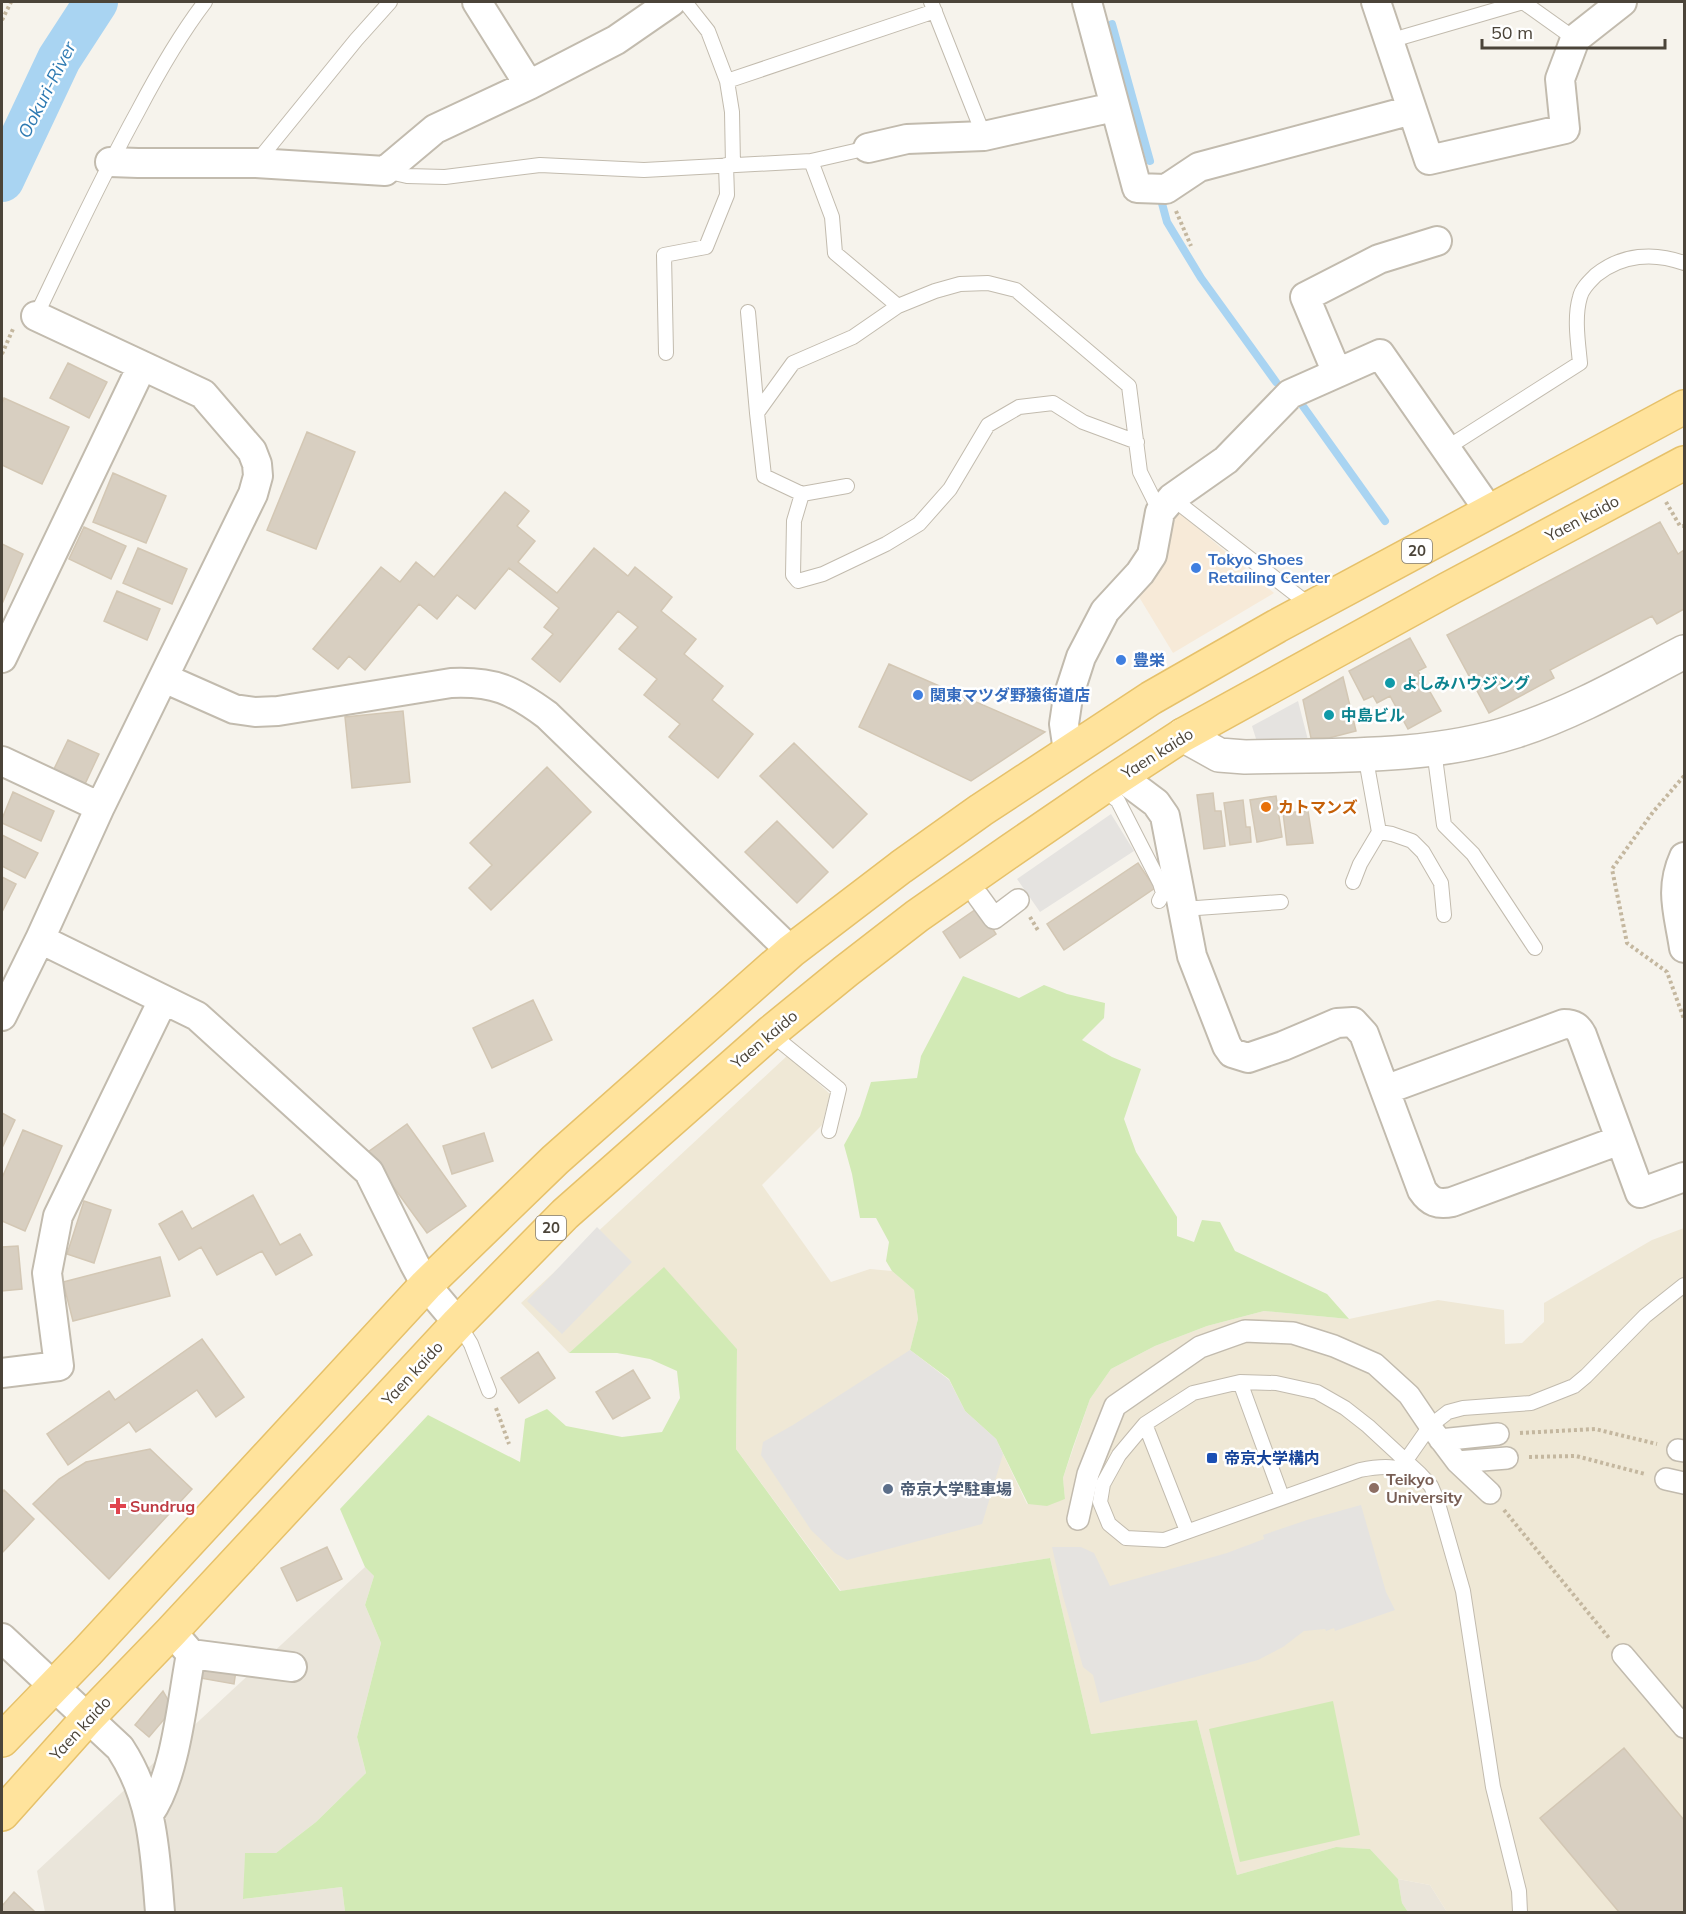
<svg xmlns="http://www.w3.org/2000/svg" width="1686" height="1914" font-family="Mulish,'Noto Sans JP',sans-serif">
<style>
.residential{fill:#eae5da}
.commercial{fill:#f7ead8}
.education{fill:#efe8d6}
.green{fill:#d2eab5}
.parking{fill:#e5e3e0}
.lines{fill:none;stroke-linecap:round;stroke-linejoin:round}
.stream{stroke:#a9d4f2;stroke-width:8}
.river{stroke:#a9d4f2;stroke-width:44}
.building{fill:#d8cfc1;stroke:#d3c7b4;stroke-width:1.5}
.service-casing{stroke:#c2bbae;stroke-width:16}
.pedestrian-casing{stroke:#c2bbae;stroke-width:24}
.minor-casing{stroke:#c2bbae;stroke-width:32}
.tertiary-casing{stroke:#c2bbae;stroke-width:36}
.primary-casing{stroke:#e6c16a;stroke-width:36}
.path{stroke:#c4b79f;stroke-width:4;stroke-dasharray:3 3;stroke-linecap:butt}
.service{stroke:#fff;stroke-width:14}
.pedestrian{stroke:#fff;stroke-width:21}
.minor{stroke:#fff;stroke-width:28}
.tertiary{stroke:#fff;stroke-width:33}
.primary{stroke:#ffe39c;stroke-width:33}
.shop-dot{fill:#3f7fe0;stroke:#fff;stroke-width:2}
.culture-dot{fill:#0f9aa8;stroke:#fff;stroke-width:2}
.food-dot{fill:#e8710a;stroke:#fff;stroke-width:2}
.transit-dot{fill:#1a4fb4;stroke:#fff;stroke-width:2}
.education-dot{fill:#8d6e63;stroke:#fff;stroke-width:2}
.service-dot{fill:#5c6f8a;stroke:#fff;stroke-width:2}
.health-dot{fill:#e0444e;stroke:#fff;stroke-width:2}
.labels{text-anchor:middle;stroke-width:5;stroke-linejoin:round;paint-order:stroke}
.shield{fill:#fff;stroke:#817c74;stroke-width:1.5}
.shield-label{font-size:15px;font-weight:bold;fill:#4b4439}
.street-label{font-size:16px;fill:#4b4439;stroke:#fff}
.shop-label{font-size:16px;font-weight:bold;fill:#366cbe;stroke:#fff;text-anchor:start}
.culture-label{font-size:16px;font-weight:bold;fill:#0d838f;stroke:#fff;text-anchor:start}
.food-label{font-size:16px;font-weight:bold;fill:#c56008;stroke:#fff;text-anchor:start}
.transit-label{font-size:16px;font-weight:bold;fill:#164399;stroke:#fff;text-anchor:start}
.education-label{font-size:16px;font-weight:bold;fill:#785e54;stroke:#fff;text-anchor:start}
.service-label{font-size:16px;font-weight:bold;fill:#4e5e75;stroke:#fff;text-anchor:start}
.health-label{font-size:16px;font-weight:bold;fill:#be3a42;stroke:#fff;text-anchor:start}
.water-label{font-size:18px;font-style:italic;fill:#2e7ab2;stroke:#fff}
</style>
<rect width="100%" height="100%" fill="#f6f3ec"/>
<path class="residential" d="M365 1567 374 1576 365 1605 381 1643 357 1737 366 1773 316 1822 276 1853H245L244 1899 342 1887 345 1912H45L37 1871Z
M1398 1879 1430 1885 1447 1912H1408L1402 1903Z"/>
<path class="commercial" d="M1173 507 1274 593 1173 653 1133 587Z"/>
<path class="education" d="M788 1055 830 1094 822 1125 762 1185 831 1282 870 1269 892 1271 914 1290 918 1319 910 1350 949 1380 965 1411 996 1439 1027 1504 1065 1499 1063 1478 1090 1399 1111 1369 1155 1346 1207 1326 1264 1311 1349 1319 1438 1300 1504 1310 1505 1344 1522 1343 1544 1322V1303L1652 1240 1684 1228V1912H1447L1430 1885 1398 1879 1370 1849 1336 1847 1237 1875 1197 1720 1091 1734 1050 1558 841 1591 736 1449 737 1349 664 1268 569 1353 521 1303Z"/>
<path class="green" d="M963 976 1019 998 1044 985 1067 994 1105 1003 1104 1018 1082 1040 1112 1057 1141 1069 1124 1119 1136 1152 1177 1217V1236L1194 1242 1202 1220 1220 1222 1235 1251 1327 1294 1349 1319 1264 1311 1207 1326 1155 1346 1111 1369 1090 1399 1073 1447 1063 1478 1065 1499 1047 1506 1028 1504 996 1439 965 1411 949 1379 910 1350 918 1319 914 1290 892 1271 886 1261 889 1242 876 1218H860L852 1174 844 1145 860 1116 871 1082 917 1078 921 1056Z
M664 1267 737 1349 736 1449 840 1591 1050 1558 1091 1734 1197 1720 1237 1875 1336 1847 1370 1849 1398 1879 1402 1903 1408 1912H345L342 1887 243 1899 245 1853H276L316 1822 366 1773 357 1737 381 1643 365 1605 374 1576 365 1567 340 1509 428 1415 520 1462 525 1419 547 1409 566 1426 622 1437 662 1432 680 1398 677 1371 650 1359 617 1353H569Z
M1333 1701 1360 1835 1240 1862 1209 1729Z"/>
<path class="parking" d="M1298 701 1308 740 1257 742 1252 726Z
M1111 814 1134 851 1040 912 1017 879Z
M597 1227 632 1262 562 1334 527 1301Z
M910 1350 949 1380 965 1411 996 1439 1003 1454 982 1524 847 1560 835 1553 811 1530 761 1455 763 1442 793 1425Z
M1361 1505 1386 1592 1395 1610 1335 1631 1334 1628 1326 1631 1325 1629 1304 1631 1283 1647 1258 1660 1100 1703 1093 1675 1083 1667 1063 1596 1052 1547H1081L1094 1553 1110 1586 1227 1553 1264 1539 1263 1535 1307 1520Z"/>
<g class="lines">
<path class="stream" d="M1112 24 1150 161
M1160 196 1167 222 1201 278 1276 382
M1300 402 1385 521"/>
<path class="river" d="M2 180 59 59 96 2"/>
</g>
<path class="building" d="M68 363 107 382 89 418 50 398Z
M4 398 69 427 42 484 2 465V404Z
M307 432 355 452 316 549 267 530Z
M113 473 166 496 146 543 93 522Z
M505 492 529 511 517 526 535 541 518 562 557 593 594 548 628 576 635 567 672 597 661 611 696 639 684 654 723 686 712 700 753 734 718 778 669 737 680 724 644 695 657 679 619 649 638 627 618 611 560 682 532 659 553 634 544 627 559 608 509 568 475 609 457 595 437 619 419 604 365 670 349 656 338 669 313 649 381 567 400 582 416 562 434 577Z
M1660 522 1678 554 1684 550V609L1657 624 1652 616 1550 670 1554 678 1489 713 1447 635Z
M84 527 126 546 111 579 69 559Z
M2 544 23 554 2 604Z
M138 548 187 569 172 604 123 583Z
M117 591 160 609 147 640 104 621Z
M1410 638 1426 667 1418 671 1441 711 1408 729 1390 696 1377 703 1373 696 1364 700 1349 671Z
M889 664 1045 732 971 781 859 727Z
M1343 677 1356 731 1329 738H1311L1303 700Z
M403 711 410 782 352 788 345 717Z
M68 740 99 754 85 784 54 769Z
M794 743 867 814 833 848 760 776Z
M547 767 591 812 491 910 469 888 492 865 470 843Z
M13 792 54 811 41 841 2 823V819Z
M1213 793 1215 811H1221L1225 846 1204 849 1197 795Z
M1276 796 1282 837 1257 842 1250 800Z
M1243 800 1246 827H1250L1251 842 1230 845 1224 803Z
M1308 811 1313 843 1287 845 1283 813Z
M777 821 828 872 797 903 745 852Z
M2 835 38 853 25 878 2 866Z
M1138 863 1155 888 1064 950 1047 924Z
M2 877 16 884 2 912Z
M979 907 996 934 960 958 943 932Z
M533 1000 552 1040 492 1068 473 1028Z
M2 1113 15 1120 2 1148Z
M407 1124 466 1206 427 1233 368 1152Z
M23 1130 62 1146 25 1231 2 1221V1178Z
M484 1133 493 1161 452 1174 443 1146Z
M253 1195 280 1245 300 1234 312 1255 276 1275 262 1251 217 1275 201 1247 179 1260 159 1224 182 1211 192 1229Z
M84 1201 111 1210 94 1263 67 1254Z
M18 1246 22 1289 2 1291V1247Z
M160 1257 170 1296 73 1321 63 1282Z
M202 1339 244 1397 216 1417 197 1390 136 1432 129 1422 68 1465 47 1434 109 1391 115 1400Z
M538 1352 555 1378 519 1403 501 1378Z
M633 1370 650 1398 613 1419 596 1392Z
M150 1449 192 1489 109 1579 33 1504 59 1479 86 1462Z
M4 1490 34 1519 3 1552 2 1493Z
M327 1547 342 1579 297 1601 281 1568Z
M204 1658 237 1664 234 1684 200 1678Z
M163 1691 173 1709 149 1737 135 1725Z
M1624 1748 1684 1820V1912H1619L1540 1818Z
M14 1892 34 1911 33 1912H2V1906Z"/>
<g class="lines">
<g class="service-casing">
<path id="service" d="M685 2 708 31 727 81 732 112 733 165
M931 2 984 136
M1389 41 1523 2 1575 39
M727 81 935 11
M811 161 832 217 835 253 898 306
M256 163 356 40 390 2
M385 171 407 176 445 177 540 165 644 170 811 161 868 148
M748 312 757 413
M36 316C69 247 101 178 138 111 158 73 179 36 205 2
M666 353 664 255 706 247 727 195 726 165
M1445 449 1580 363C1578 342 1574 317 1580 297 1582 288 1590 281 1596 275 1622 254 1654 252 1684 263
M847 486 802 494 764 476 757 413 793 363 853 337 898 306 935 291 960 284 988 283 1016 290 1129 386 1140 472 1160 512
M802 494 794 521 793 575 798 581 823 574 886 544 919 524 950 489 988 425 1019 407 1053 403 1083 422 1137 442
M1172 498 1312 607
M1434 750 1444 825 1473 854 1535 948
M1102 788 1118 801 1160 883 1163 893 1159 901
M1379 832 1392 834 1412 841 1423 852 1441 883 1444 915
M1353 882 1360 864 1379 832 1365 754
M1183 909 1281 902
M770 1033 839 1089 829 1131
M458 1323 471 1344 489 1391
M1240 1382 1282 1497
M1145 1424 1187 1531
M1402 1466 1430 1426 1448 1412 1463 1408 1531 1403 1574 1386 1586 1376 1645 1316 1684 1285
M1420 1474C1397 1466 1384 1465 1360 1470L1164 1540 1126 1538 1109 1524 1100 1502 1103 1484 1119 1455 1145 1424 1193 1393 1240 1382 1276 1383 1317 1392 1345 1408 1368 1426 1420 1474 1431 1486 1437 1500 1463 1591 1493 1787 1519 1891 1520 1912"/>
</g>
<g class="pedestrian-casing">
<path id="pedestrian" d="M978 896 994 918 1018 900
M1440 1440 1498 1434
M1678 1450 1684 1451
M1457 1462 1507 1458
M1666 1479 1684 1483
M1078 1519 1088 1474 1115 1406 1200 1347 1245 1331 1293 1333 1334 1346 1375 1364 1409 1395 1430 1426 1457 1462 1490 1493
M1623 1655 1684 1727"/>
</g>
<g class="minor-casing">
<path id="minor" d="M477 2 529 85
M1087 2 1137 188 1166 189 1199 167 1412 110
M1376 2 1429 160 1565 129 1560 79 1575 39 1622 2
M868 148 907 139 984 136 1114 107
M110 162 138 163H256L385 171 435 129 529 85 616 40 671 2
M1337 373 1305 297 1379 259 1437 241
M2 658 142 366
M164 678 234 709 255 712 278 711 451 683C494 681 513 690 547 715L791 951
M1068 751 1064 724 1068 697 1081 657 1105 611 1140 573 1152 555 1160 512 1172 498 1226 460 1290 394 1380 354 1490 512
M2 761 100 807
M1120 776 1156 803 1165 816 1192 956 1227 1046 1232 1053 1248 1058 1283 1046 1337 1023 1353 1022 1364 1034 1422 1190C1430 1202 1438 1205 1452 1202L1620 1140
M1684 857C1669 890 1679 914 1684 948
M40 939 197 1016 369 1172 414 1263 426 1285 458 1323
M2 1016 40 939 100 807 253 494 258 476 257 464 252 451 203 394 36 316
M1385 1090 1564 1024C1574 1024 1578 1027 1582 1035L1640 1193 1684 1177
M2 1373 59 1366 47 1273 58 1216 163 1000
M2 1638 120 1748C154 1800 155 1853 160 1912
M179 1640 191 1654 292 1667
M149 1814C176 1776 182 1700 191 1654"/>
</g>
<g class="tertiary-casing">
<path id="tertiary" d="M1183 735 1219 755 1245 757C1335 755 1430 759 1516 731 1575 712 1630 680 1684 652"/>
</g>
<g class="primary-casing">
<path id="primary" d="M2 1740 87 1652 426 1285 555 1160 791 951 901 867 981 810 1151 698 1277 626 1684 407
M2 1814 87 1719 171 1632 458 1323 565 1214 770 1033 846 971 917 916 1010 851 1102 788 1183 735 1448 589 1684 463"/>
</g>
<path class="path" d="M2 20 11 2
M1176 211 1191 246
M2 354 13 329
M1666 502 1680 526H1684
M1684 776 1653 812 1612 869 1627 943 1667 972 1684 1019
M1030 917 1039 932
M496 1408 509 1444
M1520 1433 1595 1429 1657 1444
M1529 1457 1576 1456 1645 1474
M1504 1510 1609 1638"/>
<use href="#service" class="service"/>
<use href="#pedestrian" class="pedestrian"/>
<use href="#minor" class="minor"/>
<use href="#tertiary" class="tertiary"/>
<use href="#primary" class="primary"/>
</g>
<g class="shop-dot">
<circle cx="1196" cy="568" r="6"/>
<circle cx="1121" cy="660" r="6"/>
<circle cx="918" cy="695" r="6"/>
</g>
<g class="culture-dot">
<circle cx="1390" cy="683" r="6"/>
<circle cx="1329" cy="715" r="6"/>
</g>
<circle class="food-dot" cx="1266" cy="807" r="6"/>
<rect class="transit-dot" x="1206" y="1452" width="12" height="12" rx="3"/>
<circle class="education-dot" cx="1374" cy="1488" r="6"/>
<circle class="service-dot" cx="888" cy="1489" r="6"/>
<path class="health-dot" d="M115 1497h6v6h6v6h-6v6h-6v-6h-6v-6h6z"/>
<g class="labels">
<g class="shield">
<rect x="1402" y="539" width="30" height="24" rx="4.5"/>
<rect x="536" y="1216" width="30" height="24" rx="4.5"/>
</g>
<g class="shield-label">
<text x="1417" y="556">20</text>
<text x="551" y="1233">20</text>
</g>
<g class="street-label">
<text transform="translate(1582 518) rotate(-28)" y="6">Yaen kaido</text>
<text transform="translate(1157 753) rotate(-32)" y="6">Yaen kaido</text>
<text transform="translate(764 1039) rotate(-40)" y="6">Yaen kaido</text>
<text transform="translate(412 1373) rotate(-47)" y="6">Yaen kaido</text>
<text transform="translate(80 1728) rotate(-47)" y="6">Yaen kaido</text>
</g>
<g class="shop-label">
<text x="1208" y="565">Tokyo Shoes<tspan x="1208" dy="18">Retailing Center</tspan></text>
<text x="1133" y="666">豊栄</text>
<text x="930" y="701">関東マツダ野猿街道店</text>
</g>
<g class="culture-label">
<text x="1402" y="689">よしみハウジング</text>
<text x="1341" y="721">中島ビル</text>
</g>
<g class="food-label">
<text x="1278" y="813">カトマンズ</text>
</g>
<g class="transit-label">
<text x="1224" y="1464">帝京大学構内</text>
</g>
<g class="education-label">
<text x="1386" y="1485">Teikyo<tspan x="1386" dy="18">University</tspan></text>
</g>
<g class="service-label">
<text x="900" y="1495">帝京大学駐車場</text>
</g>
<g class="health-label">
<text x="130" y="1512">Sundrug</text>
</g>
<g class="water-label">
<text transform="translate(47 90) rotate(-63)" y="6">Ookuri-River</text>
</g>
</g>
<rect width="1686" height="1914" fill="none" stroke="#4b4439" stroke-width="6"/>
<path d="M1482 39v9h183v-9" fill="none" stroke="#4b4439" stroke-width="3"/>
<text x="1491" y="39" font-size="18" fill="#4b4439" stroke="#ffffff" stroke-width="4.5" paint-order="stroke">50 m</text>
</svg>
